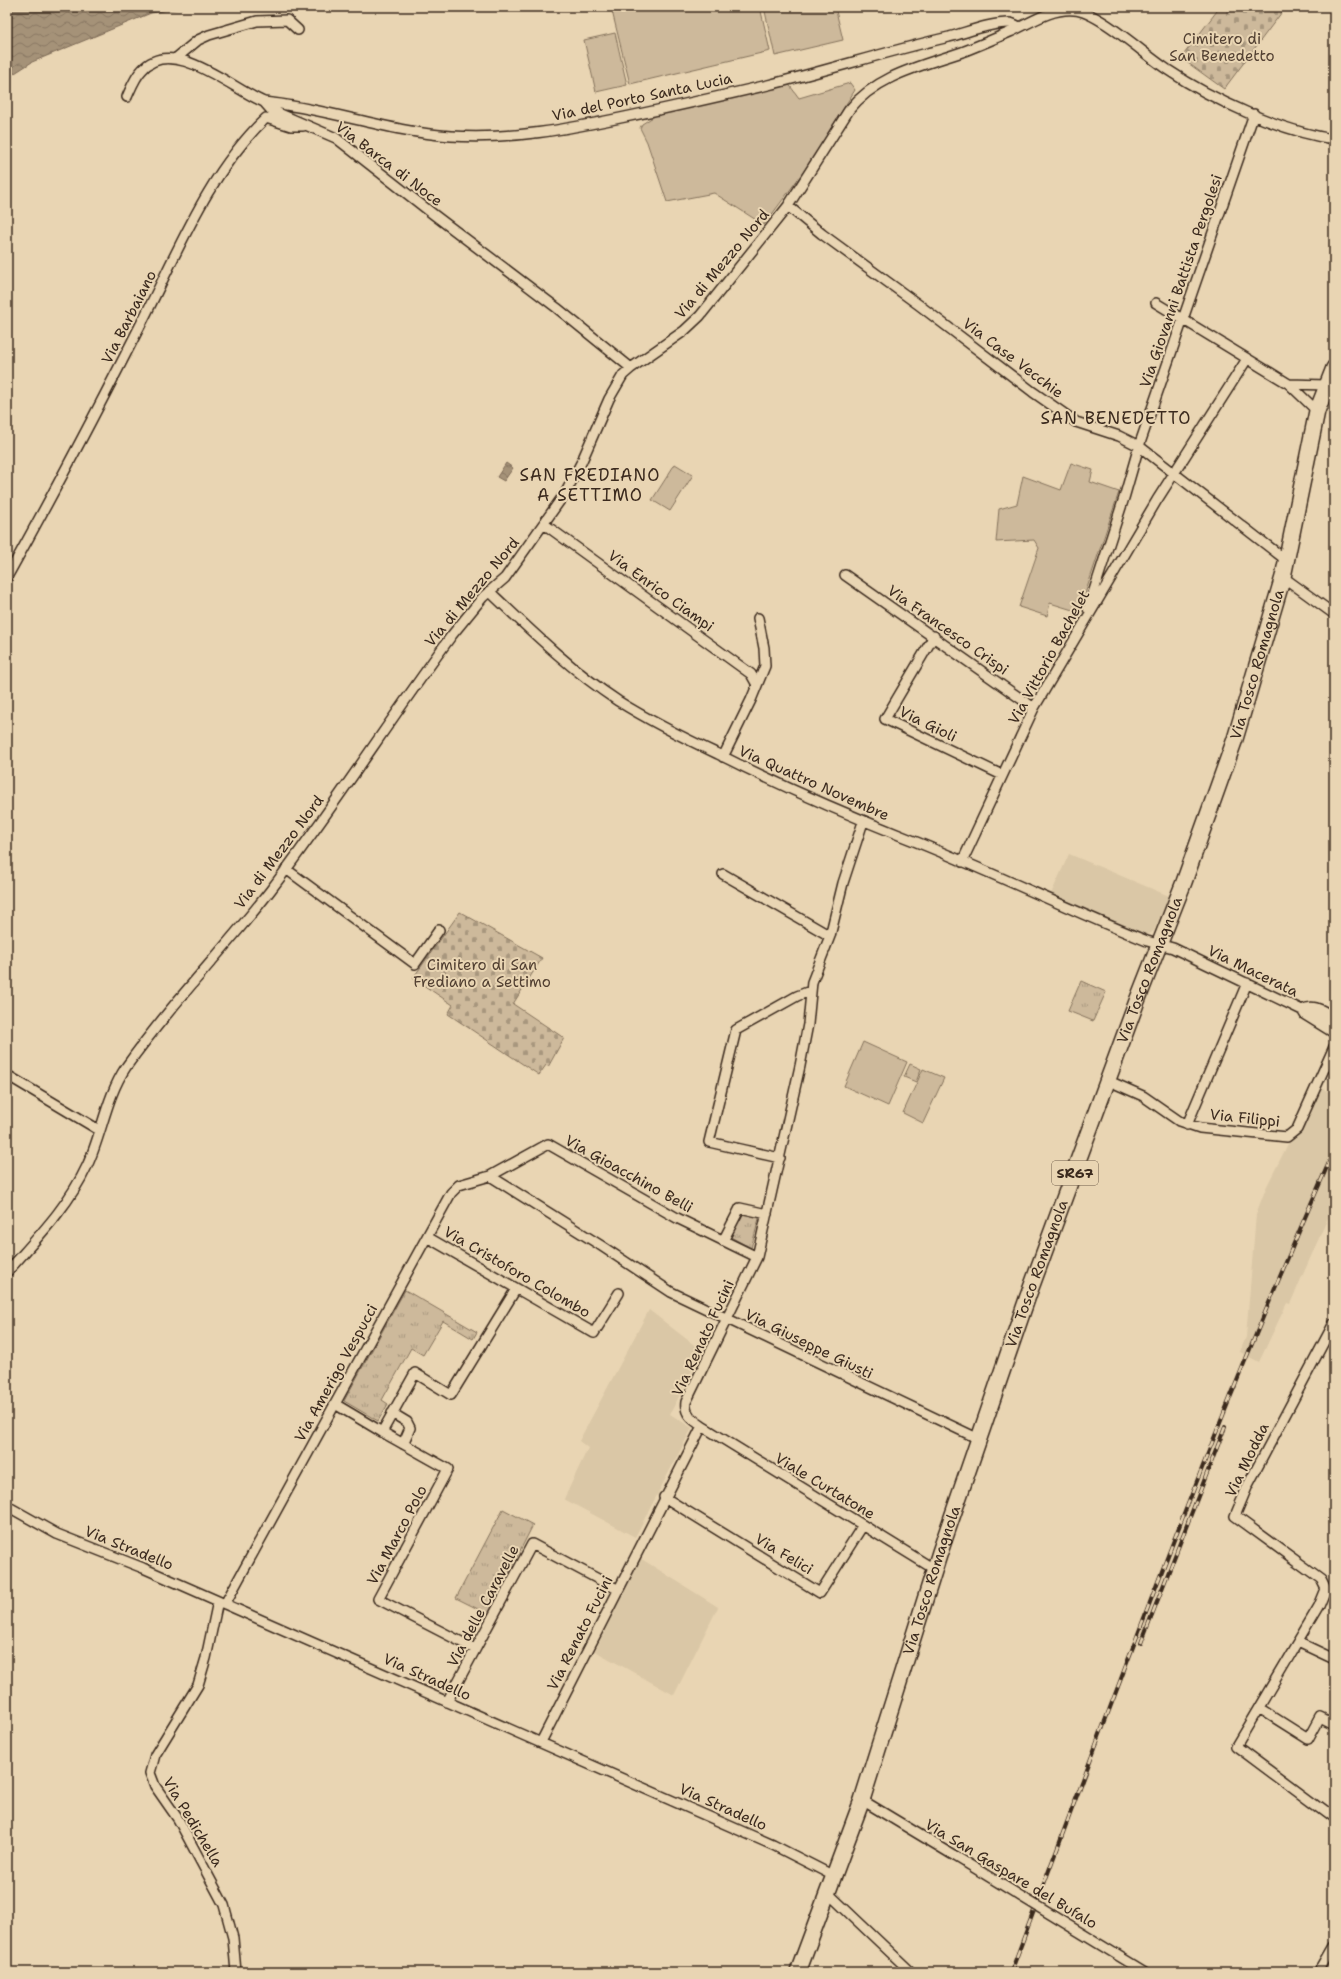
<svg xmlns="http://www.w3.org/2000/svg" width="1341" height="1979" font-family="'Shantell Sans',sans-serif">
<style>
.built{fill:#dac7a6}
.grass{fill:#cdb99b;stroke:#84725c}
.cemetery{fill:url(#cemetery-stones);stroke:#84725c}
.park{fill:url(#park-tufts);stroke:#84725c}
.water{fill:url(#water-waves);stroke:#7b6854}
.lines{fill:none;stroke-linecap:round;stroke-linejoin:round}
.street-casing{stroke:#3b2a1e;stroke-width:12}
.primary-casing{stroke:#3b2a1e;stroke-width:18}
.street{stroke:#e9d5b3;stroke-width:9}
.primary{stroke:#e9d5b3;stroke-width:15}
.rail-casing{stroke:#3b2a1e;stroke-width:4}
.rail{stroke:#e9d5b3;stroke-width:2.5;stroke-dasharray:8;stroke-linecap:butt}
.street-bridge-casing{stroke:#3b2a1e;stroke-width:12;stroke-linecap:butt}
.street-bridge{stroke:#e9d5b3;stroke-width:9}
.labels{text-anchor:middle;stroke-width:4;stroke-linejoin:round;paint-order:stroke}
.shield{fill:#e9d5b3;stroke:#6f5d4b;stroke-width:1}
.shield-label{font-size:14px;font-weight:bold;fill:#3b2a1e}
.park-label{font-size:15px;fill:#513f31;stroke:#e9d5b3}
.street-label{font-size:15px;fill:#3b2a1e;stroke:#e9d5b3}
.quarter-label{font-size:17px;letter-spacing:1px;fill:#3b2a1e;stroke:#e9d5b3}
</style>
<defs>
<pattern id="cemetery-stones" width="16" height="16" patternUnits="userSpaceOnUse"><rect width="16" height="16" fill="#cdb99b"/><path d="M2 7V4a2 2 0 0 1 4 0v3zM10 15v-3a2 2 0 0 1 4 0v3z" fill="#a8977e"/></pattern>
<pattern id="park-tufts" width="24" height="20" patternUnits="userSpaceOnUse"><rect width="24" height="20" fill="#cdb99b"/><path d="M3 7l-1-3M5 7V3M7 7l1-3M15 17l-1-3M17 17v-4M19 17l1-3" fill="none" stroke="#a8977e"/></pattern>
<pattern id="water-waves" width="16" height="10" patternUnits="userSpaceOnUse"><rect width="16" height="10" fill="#a59278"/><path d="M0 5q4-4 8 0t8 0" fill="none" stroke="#887762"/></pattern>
</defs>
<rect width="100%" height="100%" fill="#e9d5b3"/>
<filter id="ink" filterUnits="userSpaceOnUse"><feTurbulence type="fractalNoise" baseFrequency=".025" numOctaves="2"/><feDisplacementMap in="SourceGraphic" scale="8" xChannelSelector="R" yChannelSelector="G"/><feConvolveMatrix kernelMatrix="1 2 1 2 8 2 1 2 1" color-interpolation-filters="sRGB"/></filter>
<g filter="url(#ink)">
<path class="built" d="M1069 854 1169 896 1154 931 1149 934H1144L1051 894Z
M1321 1088 1334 1094V1204L1290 1304 1287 1303 1259 1362 1240 1352 1246 1337 1256 1214 1266 1188 1288 1144 1296 1138 1309 1117Z
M649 1310 702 1351 670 1414 692 1428 635 1537 564 1499 588 1448 579 1441Z
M640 1558 718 1607 674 1695 595 1651Z"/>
<path class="grass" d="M611 7H760L770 51 630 84Z
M764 7H835L843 40 775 56Z
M615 33 627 85 596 92 584 40Z
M788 83 799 98 850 83 855 90 804 171 764 225 714 193 667 202 647 142 640 128 642 124 658 114Z
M1071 463 1093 470 1090 482 1119 492 1079 612 1050 603 1047 616 1019 607 1039 548 1034 540 996 542 999 509 1017 504 1023 476 1061 490Z
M675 464 693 475 670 511 652 500Z
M863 1042 907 1062 888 1106 844 1086Z
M910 1064 921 1069 916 1082 904 1077Z
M923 1069 944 1078 923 1123 903 1113Z"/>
<path class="cemetery" d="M1220 7 1285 8 1224 89 1181 58Z
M460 912 542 958 513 1004 564 1038 548 1067 546 1065 539 1075 448 1014 453 1005 413 978Z"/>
<path class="park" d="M1081 981 1106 992 1093 1021 1068 1011Z
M742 1211 760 1215 751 1248 729 1236Z
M405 1290 477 1332 473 1339 443 1321 423 1355 411 1348 382 1400 388 1404 378 1421 344 1401Z
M503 1509 533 1525 488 1614 456 1598Z"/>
<path class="water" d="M7 7H186L151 13 32 62 7 78Z
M506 463 513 468 504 481 497 477Z"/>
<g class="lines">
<g class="street-casing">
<path id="street" d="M175 59 198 40 209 35 257 21 287 20 298 30
M127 97C131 88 135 77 142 70 173 35 233 90 264 102L271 110 336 138 433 214 557 308 631 368
M264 102C327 108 388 132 451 136 510 140 568 129 625 117 673 107 721 96 768 85 829 70 888 51 949 37 968 32 989 23 1009 23 1013 23 1016 25 1019 27
M788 206 822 234 919 305 1033 392 1076 422 1119 436 1139 446 1286 560
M1156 303 1289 384
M1317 411 1289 384 1327 385
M544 524 751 674 756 683
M845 575 1034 708
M7 577C55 491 100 405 144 318 179 249 209 172 266 118L291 126H303
M1283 577 1334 614
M489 591C530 630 571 670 618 701 650 721 684 738 718 754 779 785 841 812 904 837 986 869 1065 908 1147 941L1173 948 1302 1010 1316 1014 1334 1025
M1088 609 1124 498 1139 446 1254 114
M934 636 885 719 1002 775
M723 757 751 700 765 666 764 648 758 618
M962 862 1034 708 1157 500 1247 359
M286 869 415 964 439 930
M723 874 830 936
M1334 1017C1323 1011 1314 1003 1302 1010L1305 1015 1334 1033
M7 1075 99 1130
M1109 1081 1143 1096 1179 1121 1200 1128 1287 1137 1297 1129 1334 1047
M1187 1125 1247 983
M780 1158 709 1142 736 1030 797 996 810 991
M490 1176 600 1245 671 1292 979 1439
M427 1237 594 1333 619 1293
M723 1241 740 1208 767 1214
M7 1272C37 1238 68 1207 87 1166 102 1134 106 1097 126 1067 170 1005 223 951 270 891 334 807 390 719 452 635L483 597 505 578 566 492 581 463 609 399 623 375 631 368 684 331 700 316 788 206 849 110C877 75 921 66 962 52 978 46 994 39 1010 32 1030 23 1051 8 1074 10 1098 11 1146 56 1168 70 1211 99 1282 132 1334 139
M1334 1323 1248 1485 1235 1516 1321 1579 1326 1589 1319 1606 1236 1746 1334 1819
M335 1404 382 1432 415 1373 451 1395 516 1289
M392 1413 407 1422 410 1428 403 1444
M702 1426 934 1569
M382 1432 448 1469 378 1599 475 1649
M664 1497 820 1593 863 1525
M7 1506 57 1534 143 1568 773 1845 834 1876
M218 1601 206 1658 198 1685 155 1755 150 1773 155 1786 178 1819 224 1905 233 1938 236 1972
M225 1604 451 1193 459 1185 490 1176 548 1144 677 1218 757 1257
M1298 1642 1334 1659
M447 1702 532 1544 617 1589
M1259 1708 1308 1739 1320 1717 1334 1724
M541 1742 702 1426C693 1420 684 1414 686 1402L757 1257 800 1066 808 1024 812 982 830 936 843 883 863 822
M862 1800 955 1856
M828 1893 911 1972
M1319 1972 1334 1946"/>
</g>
<g class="primary-casing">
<g id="primary">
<path id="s1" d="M798 1972 862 1800 940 1552 1028 1296 1137 1001 1184 882 1235 739 1283 577 1317 411 1334 368"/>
</g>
</g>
<use href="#street" class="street"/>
<use href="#primary" class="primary"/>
<g class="rail-casing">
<path id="rail" d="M1141 1643 1225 1427
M1011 1972C1114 1697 1215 1420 1334 1151"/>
</g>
<use href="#rail" class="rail"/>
<g class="street-bridge-casing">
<path id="street-bridge" d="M955 1856 1145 1972"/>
</g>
<use href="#street-bridge" class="street-bridge"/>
</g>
</g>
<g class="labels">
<rect class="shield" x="1052" y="1161" width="46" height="24" rx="3"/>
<g class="shield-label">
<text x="1075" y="1178">SR67</text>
</g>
<g class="park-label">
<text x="1222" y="44">Cimitero di<tspan x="1222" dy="17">San Benedetto</tspan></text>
<text x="482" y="970">Cimitero di San<tspan x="482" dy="17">Frediano a Settimo</tspan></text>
</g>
<g class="street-label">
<text transform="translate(642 97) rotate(-12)" y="5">Via del Porto Santa Lucia</text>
<text transform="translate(389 164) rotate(37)" y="5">Via Barca di Noce</text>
<text transform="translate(722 264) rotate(-50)" y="5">Via di Mezzo Nord</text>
<text transform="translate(1181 281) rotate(-71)" y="5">Via Giovanni Battista Pergolesi</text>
<text transform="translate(129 317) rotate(-63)" y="5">Via Barbaiano</text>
<text transform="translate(1013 358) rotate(37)" y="5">Via Case Vecchie</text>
<text transform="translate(661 591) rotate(36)" y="5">Via Enrico Ciampi</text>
<text transform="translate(472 592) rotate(-50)" y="5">Via di Mezzo Nord</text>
<text transform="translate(948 630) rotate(35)" y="5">Via Francesco Crispi</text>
<text transform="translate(1049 657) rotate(-61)" y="5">Via Vittorio Bachelet</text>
<text dy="5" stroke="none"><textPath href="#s1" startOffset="1386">Via Tosco Romagnola</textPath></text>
<text transform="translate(928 724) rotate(26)" y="5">Via Gioli</text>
<text transform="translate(814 783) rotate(24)" y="5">Via Quattro Novembre</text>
<text transform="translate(279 852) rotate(-53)" y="5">Via di Mezzo Nord</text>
<text dy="5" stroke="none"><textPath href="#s1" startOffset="1062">Via Tosco Romagnola</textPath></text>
<text transform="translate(1253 971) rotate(26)" y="5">Via Macerata</text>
<text transform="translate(1245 1118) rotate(6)" y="5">Via Filippi</text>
<text transform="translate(629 1174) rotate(29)" y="5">Via Gioacchino Belli</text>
<text transform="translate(517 1272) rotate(30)" y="5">Via Cristoforo Colombo</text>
<text dy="5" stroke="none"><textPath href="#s1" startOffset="738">Via Tosco Romagnola</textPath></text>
<text transform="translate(703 1338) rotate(-65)" y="5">Via Renato Fucini</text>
<text transform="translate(809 1344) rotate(26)" y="5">Via Giuseppe Giusti</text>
<text transform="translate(336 1373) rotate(-61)" y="5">Via Amerigo Vespucci</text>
<text transform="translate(1247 1460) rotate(-64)" y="5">Via Modda</text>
<text transform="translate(825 1486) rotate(31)" y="5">Viale Curtatone</text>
<text transform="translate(397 1535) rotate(-62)" y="5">Via Marco Polo</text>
<text transform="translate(129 1548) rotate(22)" y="5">Via Stradello</text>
<text transform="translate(784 1554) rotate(31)" y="5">Via Felici</text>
<text dy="5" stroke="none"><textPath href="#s1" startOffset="414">Via Tosco Romagnola</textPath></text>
<text transform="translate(483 1606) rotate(-62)" y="5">Via delle Caravelle</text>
<text transform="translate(580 1633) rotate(-63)" y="5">Via Renato Fucini</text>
<text transform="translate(427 1677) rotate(24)" y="5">Via Stradello</text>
<text transform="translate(723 1807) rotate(24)" y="5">Via Stradello</text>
<text transform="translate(193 1822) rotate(59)" y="5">Via Pedichella</text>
<text transform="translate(1011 1874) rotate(31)" y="5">Via San Gaspare del Bufalo</text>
</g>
<g class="quarter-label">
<text x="1116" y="424">SAN BENEDETTO</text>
<text x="590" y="481">SAN FREDIANO<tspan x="590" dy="20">A SETTIMO</tspan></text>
</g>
</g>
<rect width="1341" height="1979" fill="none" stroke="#e9d5b3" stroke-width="24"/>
<rect x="12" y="12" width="1317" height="1955" fill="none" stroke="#3b2a1e" stroke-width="1.5" filter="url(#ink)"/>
</svg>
